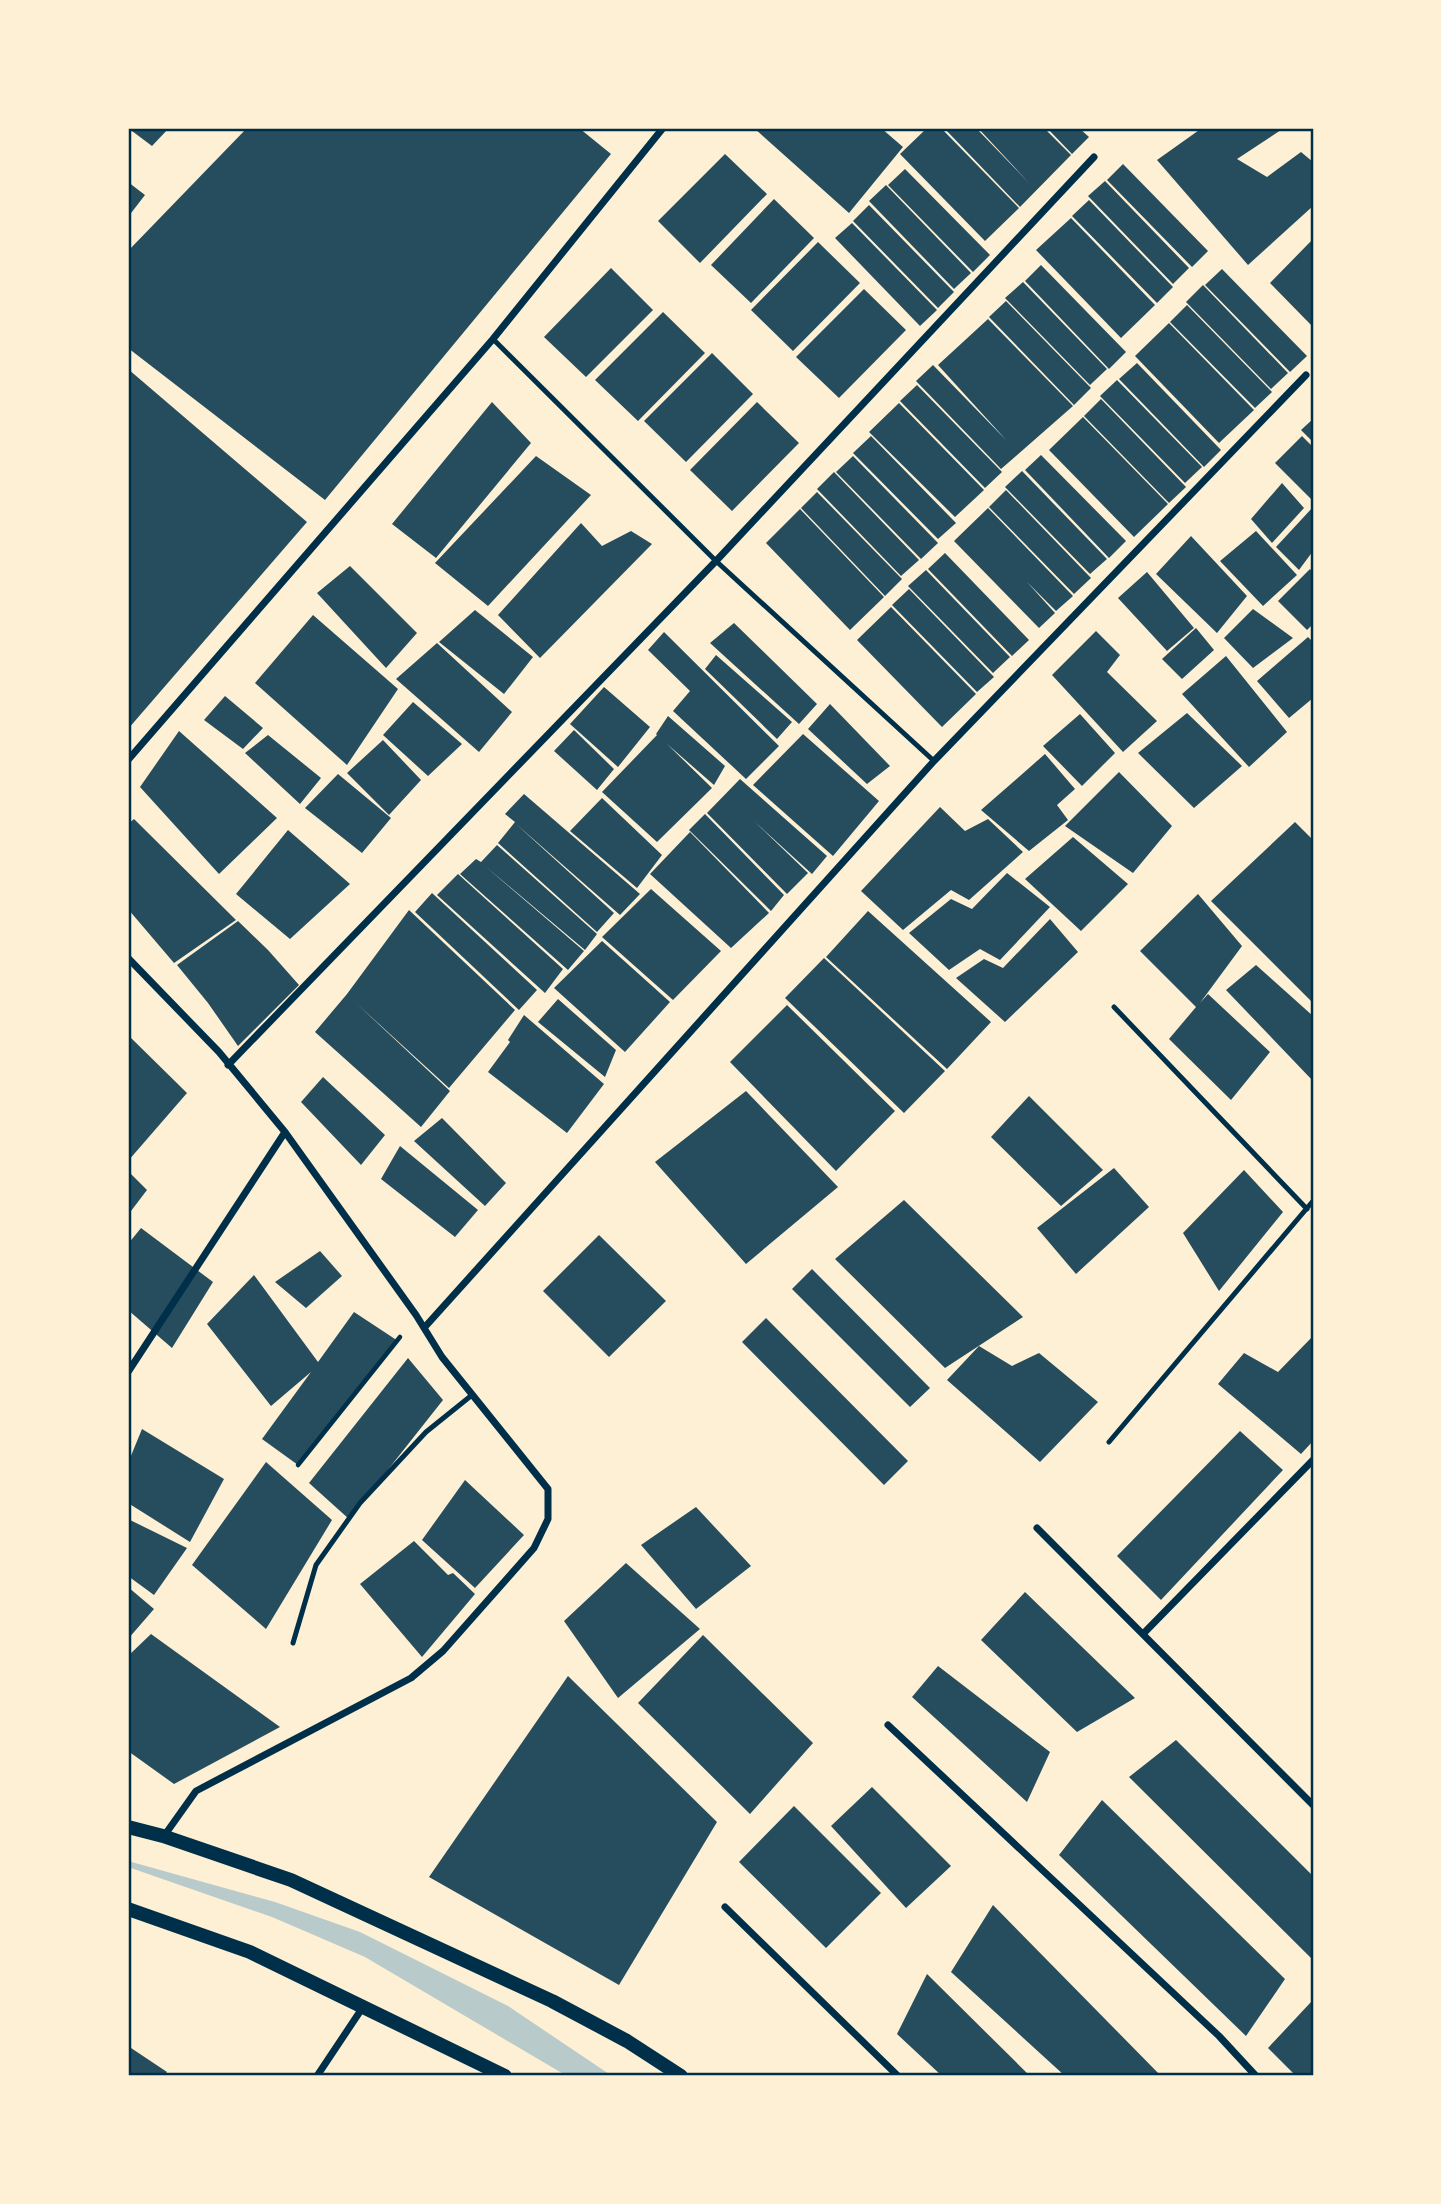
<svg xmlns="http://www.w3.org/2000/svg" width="1441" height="2204" font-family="'Noto Sans',sans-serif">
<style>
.green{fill:#b9caca}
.building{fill:#264d5e}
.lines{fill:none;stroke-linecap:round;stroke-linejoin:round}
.path{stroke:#003049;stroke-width:4.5}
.service{stroke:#003049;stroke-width:5}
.minor{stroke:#003049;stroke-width:7}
.secondary{stroke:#003049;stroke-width:14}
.neatline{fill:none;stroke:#003049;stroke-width:2.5}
</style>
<rect width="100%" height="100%" fill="#fdf0d5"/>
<path class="green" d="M128 1861 275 1902 360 1932 508 2006 612 2076H567L365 1957 272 1917 128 1867Z"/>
<path class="building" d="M128 128H169L152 146Z
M247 128H579L611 154 325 500 128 348V251Z
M754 128H881L903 147 849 213Z
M927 128H941L1019 208 985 241 900 154Z
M944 128H976L1030 184 978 128H1044L1071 155 1020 207Z
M1047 128H1079L1089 137 1072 154Z
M1202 128H1284L1237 159 1267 177 1301 152 1313 162V206L1248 265 1157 160Z
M725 154 767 194 700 263 658 221Z
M1123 164 1208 251 1192 267 1107 180Z
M905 169 990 255 973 272 888 185Z
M1105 181 1189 268 1173 284 1088 196Z
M128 182 145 195 128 217Z
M886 185 971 273 954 289 869 201Z
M774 199 814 238 751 303 711 265Z
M1089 200 1173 287 1157 303 1072 216Z
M869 205 954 292 938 308 853 221Z
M1071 218 1155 305 1121 338 1036 250Z
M852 223 937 310 920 326 835 238Z
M1313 239V327L1270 283Z
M818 242 860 283 793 351 751 310Z
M1041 265 1126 352 1109 369 1025 281Z
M611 268 653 310 586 377 544 337Z
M1222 269 1307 356 1290 372 1205 285Z
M1023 282 1107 369 1090 385 1005 298Z
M1203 285 1288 373 1271 389 1186 302Z
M864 289 906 330 839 398 796 357Z
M1006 301 1091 388 1074 405 989 317Z
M1187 305 1272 392 1255 408 1170 322Z
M663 312 705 353 638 421 595 380Z
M988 319 1073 406 1001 469 916 381 933 365 1007 441 938 365Z
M1169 323 1254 410 1219 443 1135 356Z
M712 353 753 394 686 462 644 421Z
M1137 363 1221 450 1204 467 1119 379Z
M128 369 307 522 128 729Z
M1117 380 1202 467 1185 483 1100 396Z
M917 385 1002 472 985 488 900 401Z
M1101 399 1186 487 1169 503 1084 416Z
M492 402 531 443 436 558 392 524Z
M757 402 799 443 732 511 690 470Z
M899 403 984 490 955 517 869 432Z
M1083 417 1168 504 1134 537 1049 450Z
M1313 419V442L1301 430Z
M871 436 956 523 938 539 853 453Z
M1302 436 1313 447V501L1275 463Z
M1041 455 1126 541 1109 558 1025 470Z
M536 456 591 495 488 606 435 563Z
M853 456 938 543 921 559 836 472Z
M1022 471 1107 559 1090 574 1005 487Z
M834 472 919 560 901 576 817 489Z
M1282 483 1304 508 1272 543 1251 519Z
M1006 490 1091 578 1074 594 989 507Z
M817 492 902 579 885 596 801 508Z
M1313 507V551L1299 570 1276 547Z
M988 508 1073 596 1056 611 1027 582 1055 613 1039 628 954 541Z
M800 509 884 597 850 630 766 543Z
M581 523 602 546 631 531 652 544 540 658 498 615Z
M1256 531 1297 575 1263 606 1220 561Z
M1191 536 1247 596 1217 633 1156 574Z
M945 553 1029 640 1012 656 928 569Z
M350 566 417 633 386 668 317 593Z
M1310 569 1313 573V624L1307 630 1278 601Z
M926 570 1010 657 993 673 908 586Z
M1147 572 1194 628 1167 651 1118 598Z
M909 589 994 677 977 692 892 605Z
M891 607 976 694 942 727 857 640Z
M1253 609 1293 638 1253 668 1224 638Z
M475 610 533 657 504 694 439 642Z
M313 615 398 689 347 765 255 683Z
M734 623 817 704 799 724 710 643Z
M1196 628 1214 650 1182 679 1162 659Z
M1096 631 1120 655 1107 672 1157 721 1123 752 1052 675Z
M664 632 779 746 746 779 673 711 690 691 648 650Z
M1308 637 1313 642V698L1289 718 1257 681Z
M437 643 512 712 479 752 396 679Z
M716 655 792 722 777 739 705 669Z
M1226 656 1287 732 1249 767 1182 694Z
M604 687 650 727 618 767 570 724Z
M225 696 263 728 243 749 204 720Z
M413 702 462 744 428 776 383 735Z
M830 704 890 766 867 784 808 729Z
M1187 713 1242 766 1194 808 1138 753Z
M1080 714 1115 753 1082 786 1043 746Z
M668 716 725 766 714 785 667 744 712 788 657 842 602 792 657 735 656 734Z
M574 730 614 769 597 790 554 751Z
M179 731 277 818 219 874 140 787Z
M803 734 879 801 833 856 753 785Z
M268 735 321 778 300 804 245 753Z
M383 740 421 780 389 815 347 773Z
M1045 754 1075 789 1057 805 1068 820 1029 851 981 810Z
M1119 772 1172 826 1133 873 1065 826Z
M338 774 391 818 362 853 305 808Z
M740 779 827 856 812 874 755 822 808 873 787 894 707 813Z
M524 794 640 894 620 915 516 824 614 913 597 932 498 843 515 822 505 814Z
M602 798 662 855 637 888 570 831Z
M940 807 965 831 988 819 1023 852 969 900 951 890 903 930 861 891Z
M705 814 784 895 771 911 689 830Z
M134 819 236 920 174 963 128 909V824Z
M1295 822 1313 840V1003L1211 901Z
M288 830 350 884 290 939 236 894Z
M690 832 769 913 731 948 650 874Z
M1073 837 1128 884 1081 931 1025 879Z
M497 845 597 934 585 950 485 866 584 951 568 970 460 874 476 859 481 862Z
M1007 873 1050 907 1000 960 980 949 949 970 909 933 951 899 972 909Z
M458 874 563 969 545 993 437 895Z
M651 889 721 951 673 1000 602 937Z
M432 893 537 990 519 1010 415 912Z
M1198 894 1242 946 1200 1003 1208 994 1270 1052 1231 1100 1169 1039 1196 1007 1140 951Z
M409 910 515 1010 449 1088 356 1003 450 1091 421 1127 315 1032 347 994Z
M868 911 991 1022 947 1069 826 957Z
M1050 919 1078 952 1005 1022 956 978 984 959 1003 968Z
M238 921 268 950 299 985 238 1046 208 1003 177 965Z
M602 941 670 1002 625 1052 554 988Z
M824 958 945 1071 904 1113 785 998Z
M1256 965 1313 1016V1081L1226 990Z
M558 999 616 1050 605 1077 538 1022Z
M787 1005 895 1111 836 1171 730 1062Z
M524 1015 604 1084 567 1133 488 1072 510 1042 508 1040Z
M128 1035 187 1093 128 1161Z
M323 1077 385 1135 361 1165 301 1102Z
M746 1091 838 1187 746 1264 655 1162Z
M1029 1096 1103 1170 1061 1206 991 1137Z
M442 1118 506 1183 485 1206 414 1141Z
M400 1146 478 1210 455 1237 381 1179Z
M1114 1168 1149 1207 1076 1274 1037 1228Z
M1244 1170 1283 1212 1219 1291 1183 1233Z
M128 1171 147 1190 131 1211 128 1209Z
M904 1200 1023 1317 945 1368 835 1259Z
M141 1228 213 1282 172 1348 128 1310V1244Z
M599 1235 666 1301 609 1357 543 1291Z
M320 1251 342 1276 306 1308 275 1282Z
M812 1269 930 1388 910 1407 792 1289Z
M254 1275 318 1362 354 1312 398 1341 298 1465 262 1439 311 1372 271 1406 207 1324Z
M766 1318 908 1461 884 1485 742 1342Z
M1313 1336V1441L1301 1454 1218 1384 1244 1353 1278 1372Z
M979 1346 1012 1366 1039 1353 1098 1402 1040 1462 947 1380Z
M408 1358 443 1400 349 1519 309 1483Z
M142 1429 224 1479 190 1542 128 1503V1463Z
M1240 1431 1283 1470 1161 1600 1117 1556Z
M266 1462 332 1520 266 1629 192 1565Z
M465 1480 524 1535 475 1588 422 1540Z
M696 1507 751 1566 696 1609 641 1545Z
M128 1519 187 1548 154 1595 128 1576Z
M414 1541 448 1575 453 1573 475 1594 422 1657 360 1584Z
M626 1563 700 1629 618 1698 564 1621Z
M128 1587 154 1609 128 1639Z
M1025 1592 1135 1698 1077 1732 981 1640Z
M151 1634 280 1727 174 1784 128 1751V1656Z
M703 1635 813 1743 750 1814 638 1703Z
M938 1666 1050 1752 1027 1802 912 1697Z
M568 1676 717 1822 619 1985 429 1877Z
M1176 1740 1313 1876V1955L1311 1958 1129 1777Z
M872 1787 951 1866 906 1908 831 1826Z
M1102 1800 1285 1979 1246 2036 1059 1855Z
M794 1806 881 1893 826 1948 739 1862Z
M993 1905 1161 2076H1065L951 1972Z
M927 1974 1030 2076H942L897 2034Z
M1311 2002 1313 2005V2076H1296L1268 2048Z
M128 2046 167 2072 164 2076H128Z"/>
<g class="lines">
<path class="path" d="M298 1465 400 1337"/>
<path class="service" d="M493 339 716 561 934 761
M1114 1007 1307 1209
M1109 1442 1313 1201
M293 1643 316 1565 360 1503 426 1432 472 1395"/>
<path class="minor" d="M128 760 493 339 663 128
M128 958 219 1052 285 1132 416 1315 442 1357 548 1489V1519L534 1548 443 1651 411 1678 196 1791 164 1836
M228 1065 716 561 1094 157
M424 1328 934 761 1306 375
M128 1372 285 1132
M1037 1528 1313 1805
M1143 1634 1313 1460
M888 1725 1219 2036 1256 2076
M725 1907 898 2076
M317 2076 363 2007"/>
<path class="secondary" d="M128 1827 163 1836 291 1880 552 2001 627 2041 681 2076
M128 1909 250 1952 505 2076"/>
</g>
<rect width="1441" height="2204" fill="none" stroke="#fdf0d5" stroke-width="259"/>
<rect x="130" y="130" width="1182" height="1944" class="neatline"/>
</svg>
